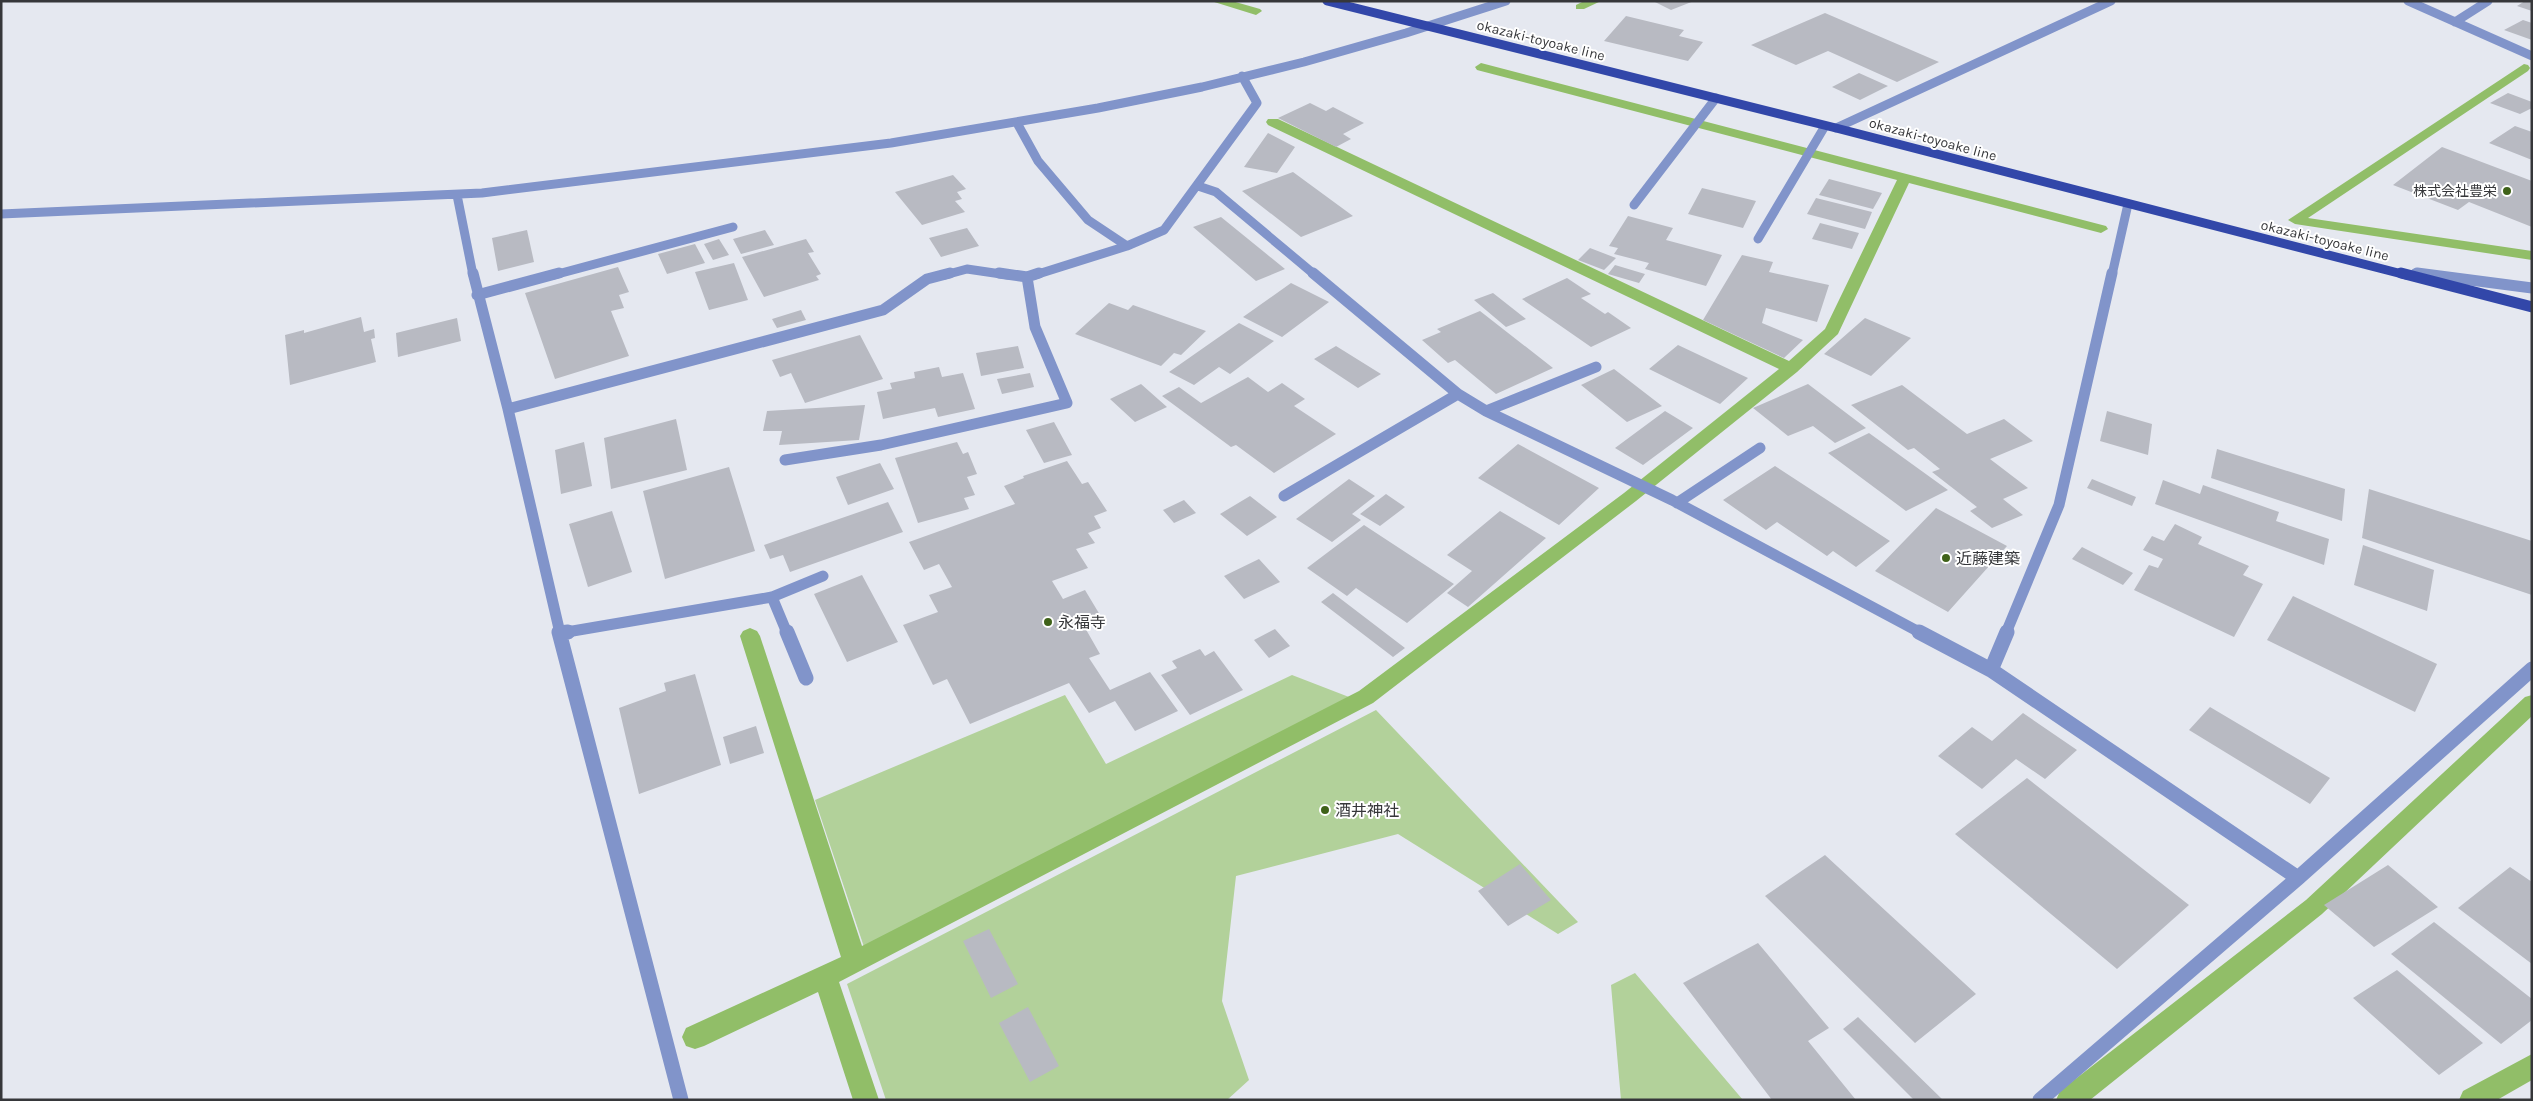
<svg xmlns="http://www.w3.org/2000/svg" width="2533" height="1101" font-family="Karla,'Noto Sans JP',sans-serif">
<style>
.green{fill:#b2d19a}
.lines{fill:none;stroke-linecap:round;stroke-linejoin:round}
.stream{fill:#91be68;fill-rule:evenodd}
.building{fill:#b8bac2}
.minor-far2{stroke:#8194ca;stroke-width:9}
.minor-far1{stroke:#8194ca;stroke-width:11}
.minor{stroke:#8194ca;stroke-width:15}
.major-far1{stroke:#3247a9;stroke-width:9}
.major{stroke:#3247a9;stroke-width:11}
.poi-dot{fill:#3f6219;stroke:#fff;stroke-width:2}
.labels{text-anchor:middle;stroke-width:4;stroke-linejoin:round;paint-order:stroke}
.far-street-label{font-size:14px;fill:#36373a;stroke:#fff}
.far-poi-label{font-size:14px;fill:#36373a;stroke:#fff;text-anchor:end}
.poi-label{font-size:16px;fill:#36373a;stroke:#fff;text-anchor:start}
</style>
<rect width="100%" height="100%" fill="#e5e8f0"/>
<path class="green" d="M1292 675 1349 697 864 947 815 800 1065 695 1106 764Z
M1376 710 1578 922 1558 934 1398 834 1236 876 1222 1001 1249 1080 1227 1100H886L847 984Z
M1635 973 1743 1100H1621L1611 985Z"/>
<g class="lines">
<path class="stream" d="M1211 1H1232L1260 9 1262 11 1256 15Z
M1584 1H1601L1584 9H1576V5Z
M1481 63 2106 226 2108 229 2101 233 1909 183 1838 334 1797 372 1636 501 1373 703 839 982 879 1100H853L818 992 704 1046 695 1049 686 1046 682 1037 686 1028 841 957 740 636 743 631 750 628 757 631 760 636 862 946 1359 691 1624 493 1779 369 1268 125 1266 122 1268 119H1278L1789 361 1825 329 1897 180 1477 70 1475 67Z
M2524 64 2528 65 2530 68 2528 71 2308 218 2532 251V260L2295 224 2288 220Z
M2532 695V716L2322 914 2090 1100H2056L2060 1091 2306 900 2525 697Z
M2532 1054V1080L2497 1100H2459L2463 1091Z"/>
</g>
<path class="building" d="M1653 1H1694L1671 10Z
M2525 1H2532V11L2517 6Z
M1825 13 1939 62 1897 82 1828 51 1796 65 1751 45Z
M1626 16 1684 30 1679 36 1703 42 1688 61 1604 41Z
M2523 20 2532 23V40L2504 30Z
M1859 73 1888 86 1860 100 1832 87Z
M2508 93 2532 102V108L2520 114 2490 103Z
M1310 103 1326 111 1333 107 1364 123 1343 134 1351 139 1336 147 1278 118Z
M2515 126 2532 132V160L2489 143Z
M1268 133 1295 147 1277 173 1244 167Z
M2442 147 2532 181V227L2469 202 2458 210 2393 185Z
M1293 172 1353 216 1301 237 1242 191Z
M953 175 966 189 957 192 962 199 955 201 965 212 922 225 895 192Z
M1829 179 1882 193 1873 209 1819 195Z
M1702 188 1756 201 1743 228 1688 214Z
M1816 198 1872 212 1865 229 1807 214Z
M1628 216 1673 228 1666 240 1722 255 1706 286 1645 269 1649 263 1614 254 1618 248 1609 246Z
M1221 217 1285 269 1256 281 1193 227Z
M1820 223 1859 233 1852 249 1812 239Z
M967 228 979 246 941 257 929 238Z
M527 230 534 262 498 271 492 238Z
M765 230 774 245 741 254 733 239Z
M719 239 729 255 713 260 704 244Z
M806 239 814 252 808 253 821 274 816 276 819 280 764 297 742 257Z
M695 244 705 263 667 274 658 254Z
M1590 248 1616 258 1604 270 1578 260Z
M1742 255 1773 262 1769 272 1829 285 1817 322 1766 308 1762 323 1803 340 1784 358 1703 320Z
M734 263 748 300 709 310 695 272Z
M1615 265 1645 274 1639 283 1608 274Z
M618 267 629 292 619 295 624 308 611 311 629 356 555 379 525 293Z
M1567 278 1591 294 1581 298 1605 314 1608 312 1631 328 1591 347 1522 299Z
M1291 283 1329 302 1282 337 1243 317Z
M1493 293 1526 319 1506 327 1474 300Z
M1109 303 1128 310 1133 305 1206 331 1181 355 1174 353 1161 366 1075 334Z
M801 310 806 320 777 328 772 319Z
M1480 311 1553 368 1496 394 1455 360 1448 363 1422 340 1441 332 1437 329Z
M361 317 364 332 374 329 375 338 371 339 376 362 290 385 285 335 304 330V333Z
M457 318 461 341 398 357 396 333Z
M1865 318 1911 338 1871 376 1824 354Z
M1239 323 1274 341 1230 374 1219 367 1194 385 1169 372Z
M860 335 883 379 805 403 791 373 780 377 772 360Z
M1678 345 1748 378 1720 404 1649 369Z
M1018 346 1024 368 981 376 976 353Z
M1336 346 1381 374 1358 388 1314 359Z
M939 367 942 377 963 373 975 409 938 417 935 408 883 419 877 392 892 389 890 383 915 378 914 372Z
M1614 369 1662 406 1627 422 1581 385Z
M1030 373 1034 387 1002 394 997 379Z
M1248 377 1268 392 1282 383 1305 399 1294 406 1336 434 1274 473 1236 445 1231 447 1162 396 1179 387 1201 403Z
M1141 384 1167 407 1135 422 1110 399Z
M1808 384 1866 428 1835 443 1813 426 1788 436 1753 408Z
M1902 385 1967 434 2004 419 2033 441 1990 459 2028 488 2003 499 2023 515 1992 528 1970 511 1977 507 1932 472 1940 469 1914 448 1908 450 1851 405Z
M865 405 859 440 779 445 782 431H763L767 411Z
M1665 411 1693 428 1643 465 1615 448Z
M2107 411 2152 424 2148 455 2100 441Z
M676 419 687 470 611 489 604 438Z
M1054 422 1072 455 1044 463 1026 430Z
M1869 433 1948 490 1906 511 1828 453Z
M584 442 592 486 561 494 555 450Z
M957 442 963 454 968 452 977 474 967 477 975 495 964 498 969 509 918 523 895 458Z
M1518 444 1599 488 1559 525 1478 478Z
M2217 449 2345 489 2342 521 2211 478Z
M1067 461 1082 484 1088 482 1107 511 1094 516 1101 528 1088 533 1095 543 1076 549 1088 568 1052 581 1063 599 1085 590 1103 620 1084 626 1100 654 1089 658 1110 690 1150 672 1178 711 1135 731 1115 701 1089 713 1069 683 970 724 947 679 933 685 903 625 938 612 929 595 952 587 939 564 924 570 909 542 1015 504 1004 486 1024 478 1023 476Z
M880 463 894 489 848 505 836 477Z
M1775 466 1890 541 1856 567 1833 551 1827 556 1777 522 1766 530 1723 500Z
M729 467 755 551 665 579 643 491Z
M1349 479 1375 496 1352 514 1361 520 1332 542 1296 519Z
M2092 479 2136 497 2132 506 2087 488Z
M2163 480 2200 494 2203 485 2279 512 2276 521 2329 539 2324 565 2155 504Z
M2369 489 2532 541V595L2362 538Z
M1386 494 1405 507 1380 526 1360 514Z
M1250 496 1277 517 1247 536 1220 514Z
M1184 500 1196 513 1174 523 1163 510Z
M888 502 903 532 790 572 783 555 770 559 764 545Z
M1936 508 2007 546 1948 612 1875 571Z
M612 511 632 572 588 587 569 524Z
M1500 511 1546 538 1468 607 1447 593 1472 571 1447 555Z
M2175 524 2202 537 2198 544 2249 566 2243 575 2263 584 2234 637 2134 590 2149 565 2158 568 2163 559 2143 550 2152 536 2164 541Z
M1364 525 1454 584 1407 623 1356 588 1347 596 1307 568Z
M2363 545 2434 570 2427 611 2354 585Z
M2082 547 2133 573 2123 585 2072 559Z
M1259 559 1280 582 1244 599 1224 576Z
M862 575 898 642 847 662 814 594Z
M1333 593 1405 648 1393 657 1321 602Z
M2293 596 2437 664 2415 712 2267 640Z
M1275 629 1290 646 1269 658 1254 640Z
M1200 649 1205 656 1214 651 1243 690 1190 715 1161 675 1177 668 1172 661Z
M695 674 721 765 639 794 619 708 666 691 664 683Z
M2210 707 2330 778 2310 804 2189 730Z
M2023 713 2077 750 2045 779 2016 759 1982 789 1938 756 1972 727 1992 741Z
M756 726 764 753 730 764 723 737Z
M2027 778 2189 905 2117 969 1955 834Z
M1825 855 1976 994 1915 1043 1765 896Z
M1520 864 1551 900 1508 926 1478 891Z
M2388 865 2438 907 2374 947 2324 905Z
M2510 867 2532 882V964L2458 908Z
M2434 922 2532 999V1020L2501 1044 2391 954Z
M989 929 1018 984 991 998 963 941Z
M1758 943 1829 1028 1808 1041 1856 1100H1772L1683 983Z
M2397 970 2483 1043 2439 1075 2353 998Z
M1028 1007 1059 1066 1030 1082 999 1023Z
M1858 1017 1943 1100H1914L1843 1029Z"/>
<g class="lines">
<path class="minor-far2" d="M2408 1 2532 56
M2455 22 2488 1
M1017 123 1038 161 1088 220 1127 246
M1836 128 2111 1
M1198 186 1216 192 1315 275
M457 195 473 275
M1634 205 1716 98
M1 214 482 193 891 143 1098 108 1202 87 1304 62 1406 33 1506 1
M1758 239 1825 126
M2415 273 2427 275
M554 275 733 227
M945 275 967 269 1008 275
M1035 275 1127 246 1164 230 1257 103 1242 76
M2112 275 2128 204"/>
<path class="minor-far1" d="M473 273 508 409 560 633
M999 273 1027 277 1039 273
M1313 273 1458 394 1486 411 1672 500 1921 633
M2417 273 2532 288
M477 295 559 273
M508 409 883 310 927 279 950 273
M1486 411 1596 367
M785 460 881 445 1067 403 1035 327 1027 277
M1284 496 1458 394
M1677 503 1760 448
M772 597 787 633
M561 633 772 597 823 576
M2006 633 2059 505 2112 273"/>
<path class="minor" d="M559 632 681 1100
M787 632 806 678
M1919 632 1991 670 2298 878
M560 633 568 632
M1991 670 2007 632
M2040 1100 2298 878 2532 669"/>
<path class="major-far1" d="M1327 1 1836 128 2406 275"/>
<path class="major" d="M2401 273 2532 307"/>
</g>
<g class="poi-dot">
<circle cx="2507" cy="191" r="5"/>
<circle cx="1946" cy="558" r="5"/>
<circle cx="1048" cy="622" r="5"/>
<circle cx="1325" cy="810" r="5"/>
</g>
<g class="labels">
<g class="far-street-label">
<text transform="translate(1541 40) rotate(14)" y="5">okazaki-toyoake line</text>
<text transform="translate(1933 139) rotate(15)" y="5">okazaki-toyoake line</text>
<text transform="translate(2325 240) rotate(14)" y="5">okazaki-toyoake line</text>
</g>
<g class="far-poi-label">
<text x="2497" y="196">株式会社豊栄</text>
</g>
<g class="poi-label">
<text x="1956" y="564">近藤建築</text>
<text x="1058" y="628">永福寺</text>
<text x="1335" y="816">酒井神社</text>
</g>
</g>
<rect width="2533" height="1101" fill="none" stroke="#36373a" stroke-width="5"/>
</svg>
